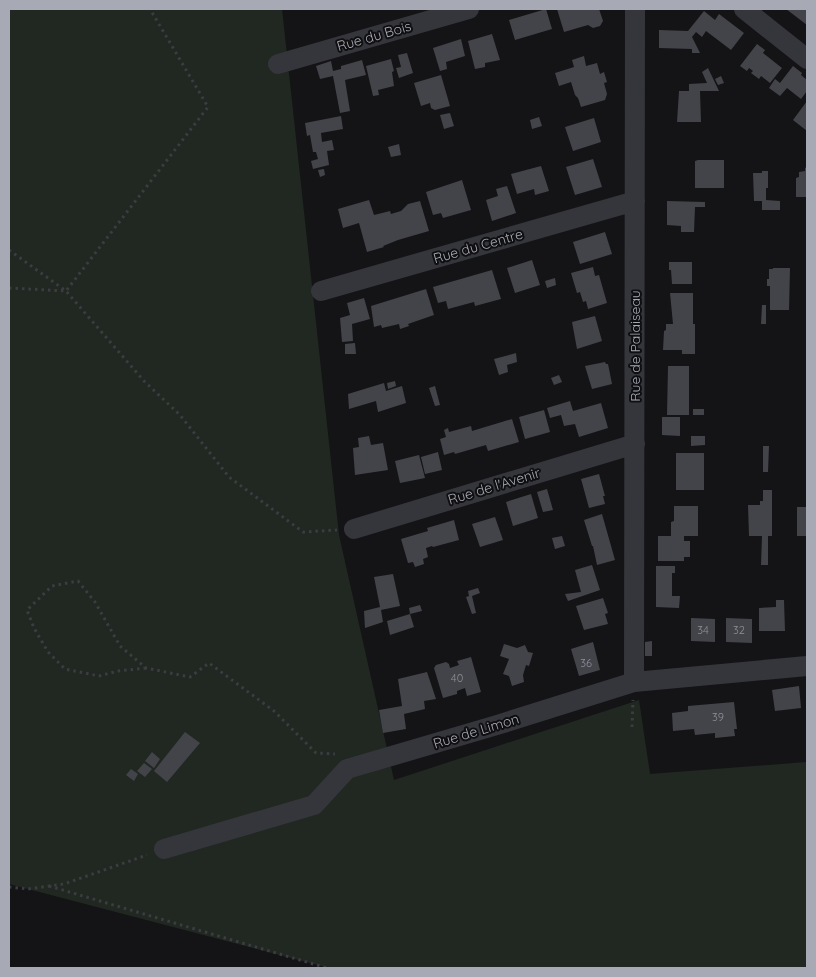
<svg xmlns="http://www.w3.org/2000/svg" width="816" height="977" font-family="Quicksand,sans-serif">
<style>
.green{fill:#212822}
.building{fill:#434449}
.lines{fill:none;stroke-linecap:round;stroke-linejoin:round}
.path{stroke:#3b3d42;stroke-width:3;stroke-dasharray:2.5 4;stroke-linecap:butt}
.street{stroke:#35363b;stroke-width:20}
.labels{text-anchor:middle;stroke-width:4;stroke-linejoin:round;paint-order:stroke}
.number-label{font-size:11px;fill:#8e909a}
.street-label{font-size:14px;fill:#a7aab5;stroke:#0f0f11}
</style>
<rect width="100%" height="100%" fill="#141416"/>
<path class="green" d="M9 9H282L339 535 394 780 639 700 650 774 807 762V968H329L9 884Z"/>
<path class="building" d="M546 9 552 29 515 40 509 20Z
M557 9H599L603 21 600 26 593 28 588 25 564 32Z
M786 9H807V25Z
M704 11 715 20 719 14 744 33 731 50 706 31 702 37 696 32 692 37 700 53H692V49L659 48V30L688 31Z
M492 34 500 60 485 63V67L475 69 468 41Z
M461 39 465 56 446 62 447 69 440 71 433 48Z
M757 44 765 50 763 53 782 68 770 83 761 76 759 79 751 73 753 71 749 68 747 71 740 66Z
M407 53 413 73 399 78 396 68 401 67 398 55Z
M584 56 586 66 597 63 600 74 604 72 607 82 604 83 607 94 605 100 581 107 578 98 575 95 571 82 559 86 555 73 574 67 572 60Z
M391 59 394 71 392 72 394 86 378 90 379 95 373 96 366 66Z
M362 60 366 75 345 80 350 111 340 113 333 76 320 79 316 66 331 61 333 71 341 69V66Z
M793 66 802 73 801 75 807 80V91L801 99 787 88 780 96 769 88 775 79 780 83Z
M708 68 719 91H700L701 122H677L679 91H689V84L707 83 702 72Z
M441 75 450 106 435 110 431 108 430 103 421 106 414 83Z
M721 76 724 83 718 85 715 79Z
M807 101V131L793 120Z
M450 113 454 126 444 129 440 115Z
M341 116 343 129 321 133 322 142 332 140 334 150 327 151 329 165 313 169 311 161 318 159 316 152H313L310 135 307 136 305 123Z
M539 117 542 126 532 129 530 120Z
M594 118 601 142 573 151 565 127Z
M399 144 401 155 391 157 388 147Z
M593 159 602 187 575 195 566 167Z
M698 160H724V188H695V161Z
M541 166 549 191 535 195 534 189 517 194 511 174Z
M807 167V197H796V178L799 177V172L805 171V168Z
M324 169 325 175 320 177 318 170Z
M762 171H768V188H766V200L780 201V210H762V201H754L753 173H762Z
M462 180 471 210 443 218 441 213 433 215 426 192Z
M507 186 516 213 492 221 486 200 498 196 496 189Z
M369 200 374 215 390 211 391 214 401 211 408 204 420 201 429 231 398 240 383 246 384 247 367 252 359 223 343 228 338 209Z
M667 201 705 202V207H695L694 232H681V226L667 225Z
M605 232 612 254 580 264 573 242Z
M532 260 540 285 515 293 507 268Z
M669 262H692V284H672L671 270H669Z
M593 267 595 276 599 275 607 303 588 309 586 301 583 302 580 292 577 293 571 273Z
M773 268H790L789 310H770V286H767V279H769V269H773Z
M492 270 501 299 475 306 474 302 448 309 446 301 438 303 433 287Z
M555 278 556 285 547 288 545 281Z
M426 289 434 315 408 324 409 326 400 329 399 324 382 328 381 325 374 327 371 306Z
M670 293H693V324H695V354H682V350H663L664 331 666 330V324H673Z
M364 298 370 319 352 324 353 341 342 342 340 318 350 315 347 303Z
M762 305H766V324H761Z
M595 316 602 341 577 349 572 322Z
M355 343 356 354H345V344Z
M516 353 517 362 507 365 508 372 499 375 494 359Z
M605 362 606 364H608L612 384 592 389 585 366Z
M668 366H689V415H667Z
M559 375 562 382 554 385 551 378Z
M395 381 396 386 388 389 387 383Z
M384 383 386 391 402 386 406 403 378 412 376 401 349 409 348 394Z
M435 386 440 405 435 406 429 388Z
M570 401 573 411 601 403 608 428 579 437 575 424 564 426 561 415 550 418 547 408Z
M693 409H704V415H693Z
M544 410 550 432 525 439 519 417Z
M662 417H680V436L662 435Z
M512 419 519 442 488 451 486 445 455 454 454 452 444 455 440 439 446 437 444 430 448 428 449 432 471 426 472 431Z
M369 436 371 445 383 443 388 470 355 475 353 448 359 447 358 438Z
M691 436H705V445L691 446Z
M763 446H769L768 472H763Z
M438 452 442 470 425 474 421 457Z
M676 453H704V490H676Z
M419 455 425 478 400 483 395 461Z
M599 474 605 496H603L605 504 589 508 581 479Z
M547 489 553 510 543 512 537 492Z
M763 490H772V536H768V565H761L762 536H749L748 505H760V501H763Z
M531 494 538 518 513 526 506 502Z
M674 506H698V536H684V541H690V557H684V561H658V536H671V522L674 521Z
M797 507H807V536H797Z
M602 514 615 560 597 565 593 546H592L584 520Z
M495 517 503 540 480 547 472 524Z
M454 520 459 540 433 547 432 546 426 548 428 557 423 559 424 564 415 567 413 562 408 563 401 539 428 531 427 528Z
M562 536 565 546 555 549 552 538Z
M592 565 600 590 568 601 565 594 581 592 575 570Z
M656 566H675V573H672V596H680L679 608 656 607Z
M393 574 400 606 381 610 383 622 365 628 364 611 380 607 374 577Z
M478 588 480 593 472 596 476 613 472 614 466 597 469 596 468 591Z
M603 598 608 613 605 614 608 624 584 630 576 606Z
M776 600H784L785 631H759V608L776 607Z
M420 605 422 611 410 614 409 608Z
M410 614 414 627 390 635 387 621Z
M691 618 715 619V642L691 641Z
M726 618 752 619V643L726 642Z
M652 641V656H645V642Z
M593 642 600 670 579 676 571 649Z
M504 644 517 648 525 645 528 652 533 653 529 666 526 665 523 675 524 682 512 686 509 676 503 674 509 659 500 656Z
M471 657 481 692 467 696 465 688 457 691V694L443 698 434 668 436 665 446 662 449 664 450 668 459 665 457 661Z
M427 672 436 699 424 701 425 709 404 714 406 729 383 733 379 710 402 706 398 679Z
M799 686 801 708 775 711 772 690Z
M734 702 737 729H734L735 736 715 738V733L695 735 694 729 673 731 672 713 688 711V706Z
M185 732 200 743 167 782 154 771Z
M152 752 160 759 154 768 145 761Z
M144 763 152 769 145 777 137 771Z
M131 769 138 774 134 781 126 775Z"/>
<g class="lines">
<path class="path" d="M9 250 66 291 144 381 180 415 229 477 303 532 337 530
M9 288 66 291 208 107 150 9
M146 668 118 671 99 676 65 669 48 652 34 628 27 610 52 586 78 581 95 602 120 646 146 668 190 677 209 663 274 711 316 753 335 754
M632 727 633 700
M49 886 327 968
M9 887 28 889 64 884 147 855"/>
<path class="street" d="M744 9 807 59
M278 64 469 9
M321 291 635 201
M354 529 635 444
M634 682 635 9
M164 849 314 805 347 769 497 725 634 682 807 666"/>
</g>
<g class="labels">
<g class="number-label">
<text x="703" y="634">34</text>
<text x="739" y="634">32</text>
<text x="586" y="667">36</text>
<text x="457" y="682">40</text>
<text x="718" y="721">39</text>
</g>
<g class="street-label">
<text transform="translate(374 36) rotate(-16)" y="5">Rue du Bois</text>
<text transform="translate(478 246) rotate(-16)" y="5">Rue du Centre</text>
<text transform="translate(635 346) rotate(-90)" y="5">Rue de Palaiseau</text>
<text transform="translate(494 486) rotate(-17)" y="5">Rue de l'Avenir</text>
<text transform="translate(476 731) rotate(-17)" y="5">Rue de Limon</text>
</g>
</g>
<rect width="816" height="977" fill="none" stroke="#a7aab5" stroke-width="20"/>
</svg>
